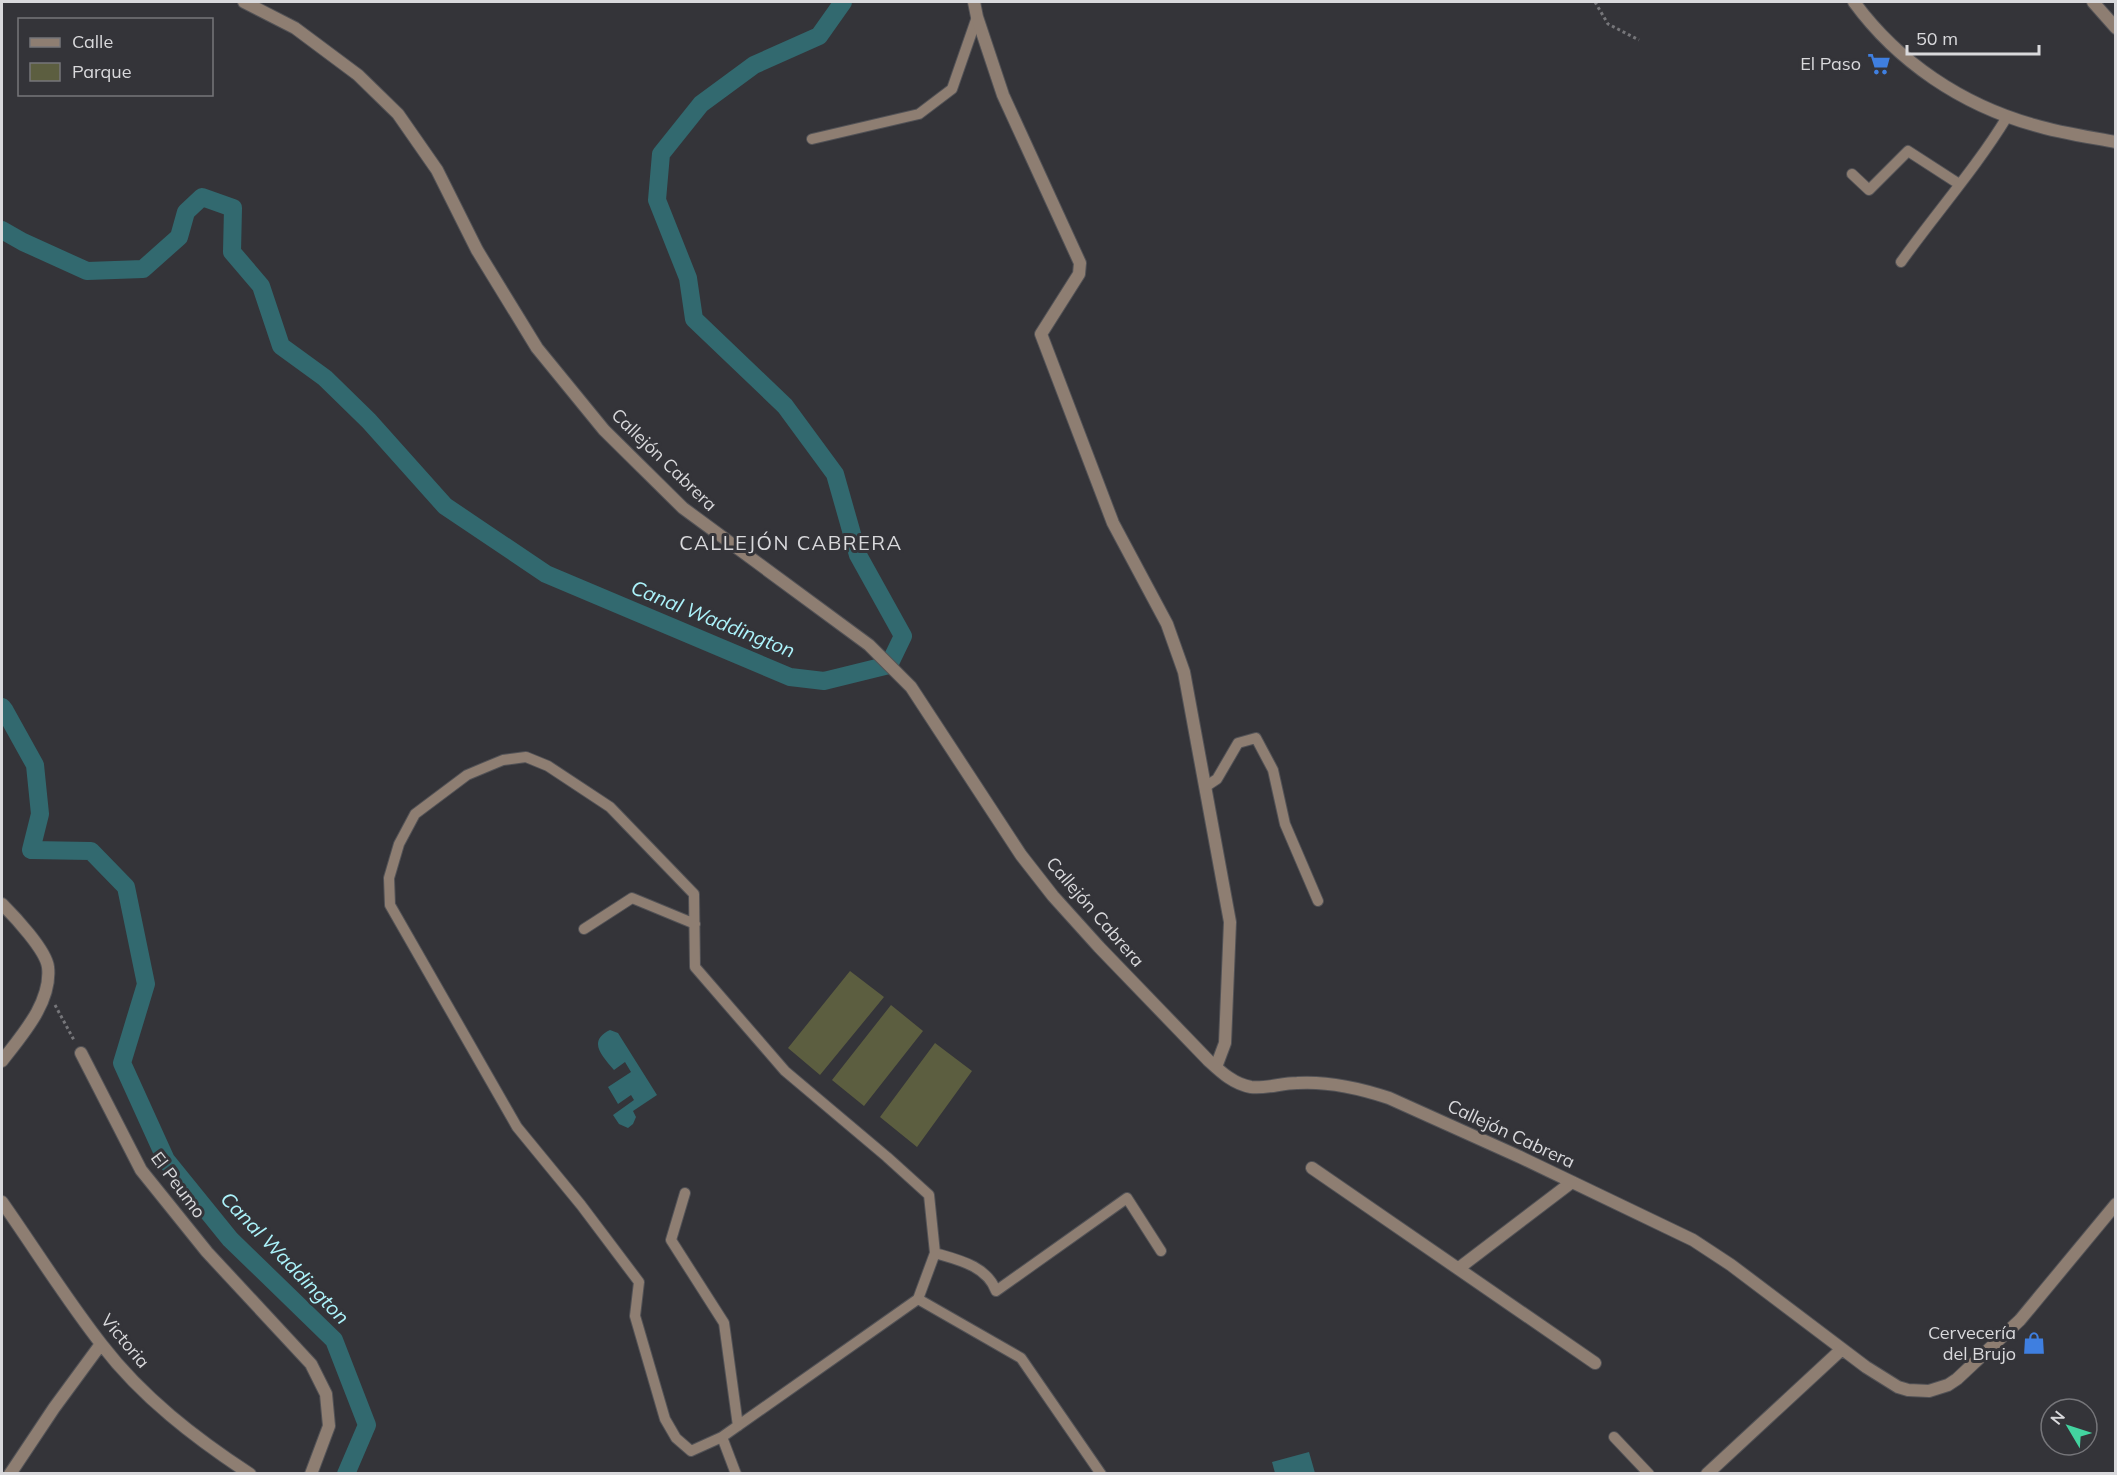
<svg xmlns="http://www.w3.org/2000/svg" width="2117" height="1475" font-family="Mulish,sans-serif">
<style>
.green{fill:#5c5e40}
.water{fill:#32696f}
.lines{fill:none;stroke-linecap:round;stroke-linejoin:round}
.canal{stroke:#32696f;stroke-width:18}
.lane-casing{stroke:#525256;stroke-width:12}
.street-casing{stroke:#525256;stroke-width:14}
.path{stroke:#76767a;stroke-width:3;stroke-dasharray:3 3;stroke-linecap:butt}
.lane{stroke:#8e7e72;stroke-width:10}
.street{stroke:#8e7e72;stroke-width:12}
.labels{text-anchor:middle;stroke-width:6;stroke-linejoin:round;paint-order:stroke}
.poi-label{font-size:18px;fill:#d9d9dc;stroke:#343439;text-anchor:end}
.street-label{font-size:18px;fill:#d9d9dc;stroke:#343439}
.neighbourhood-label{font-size:20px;letter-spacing:1.5px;fill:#d9d9dc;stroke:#343439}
.water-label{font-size:20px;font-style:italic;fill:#acf3fb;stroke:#343439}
</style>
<rect width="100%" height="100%" fill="#343439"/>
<path class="green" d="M850 971 884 997 820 1075 788 1048Z
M891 1005 923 1031 864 1106 832 1080Z
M935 1043 972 1071 917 1147 880 1117Z"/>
<path class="water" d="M610 1030 618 1033 657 1095 633 1111 636 1117 633 1124 628 1128 619 1124 613 1115 634 1100 631 1095 618 1104 608 1087 631 1072 625 1062 614 1070C602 1056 587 1041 610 1030Z
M1309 1452 1315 1473H1275L1272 1462Z"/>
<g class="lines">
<path class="canal" d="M2 230 23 242 87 271 143 269 179 237 186 212 202 197 233 208 232 252 261 286 281 346 325 378 369 421 445 506 546 574 790 677 824 681 889 665 903 636 858 555 835 474 785 406 694 319 688 278 657 200 661 154 701 104 754 65 819 36 843 2
M2 707 5 711 35 765 40 814 31 850 91 851 126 887 146 984 122 1063 166 1160 230 1239 334 1340 367 1425 346 1474"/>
<g class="lane-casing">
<path id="lane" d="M812 139 919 114 952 89 977 17
M1852 174 1869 190 1908 151 1959 184
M1901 262C1936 213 1976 168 2007 117
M1205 787 1217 779 1238 743 1256 738 1273 770 1285 824 1318 901
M584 929 632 898 695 924
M685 1193 671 1240 724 1323 738 1426
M918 1299 1021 1358 1101 1474
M722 1437 918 1299 935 1253C959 1260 987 1266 996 1291L1127 1198 1161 1251
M1614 1437 1649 1474
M736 1474 722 1437 691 1451 676 1438 665 1419 635 1316 639 1282 581 1205 517 1127 390 905 389 878 399 844 415 814 467 775 503 760 526 757 548 766 610 807 694 894 695 967 785 1071 887 1157 929 1195 935 1253"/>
</g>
<g class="street-casing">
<path id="street" d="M244 2 295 28 358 75 398 114 437 170 477 250 537 348 604 430 683 508 869 645 911 687 1021 855 1053 896 1099 947 1208 1060C1220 1071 1233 1084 1251 1087 1265 1089 1282 1083 1297 1083 1329 1081 1359 1088 1389 1098L1520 1157 1693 1240 1731 1265 1866 1367 1898 1387 1908 1390 1929 1391 1948 1385 1957 1379 2020 1320 2116 1204
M974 2 977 17 1003 95 1080 263 1079 274 1041 334 1113 523 1167 624 1184 672 1230 922 1225 1043 1216 1067
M1854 2C1898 62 1962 105 2034 125 2060 133 2089 137 2116 142
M2093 2 2116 28
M2 904C14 916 46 950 48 967 52 1002 22 1035 2 1061
M81 1053 141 1170 207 1252 311 1364 326 1394 329 1426 311 1474
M1312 1168 1595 1363
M2 1202C35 1249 66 1299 102 1345 142 1397 195 1438 250 1474
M1459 1268 1572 1182
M10 1474 54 1408 101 1344
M1707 1474 1842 1349"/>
</g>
<path class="path" d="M1595 2 1608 24 1639 40
M55 1005 75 1042"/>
<use href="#lane" class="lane"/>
<use href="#street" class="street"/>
</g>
<defs>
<g id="supermarket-bare" transform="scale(1.8)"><path d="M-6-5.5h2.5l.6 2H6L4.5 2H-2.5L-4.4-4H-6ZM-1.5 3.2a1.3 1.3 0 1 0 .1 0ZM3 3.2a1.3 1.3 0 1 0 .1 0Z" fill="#3f7fe0" stroke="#343439" stroke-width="2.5" paint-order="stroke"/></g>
<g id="shop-bare" transform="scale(1.8)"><path d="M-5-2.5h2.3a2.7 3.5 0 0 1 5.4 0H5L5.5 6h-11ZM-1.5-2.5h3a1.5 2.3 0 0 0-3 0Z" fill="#3f7fe0" stroke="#343439" stroke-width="2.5" paint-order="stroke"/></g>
</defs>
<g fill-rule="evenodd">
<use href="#supermarket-bare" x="1879" y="64"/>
<use href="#shop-bare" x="2034" y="1343"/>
</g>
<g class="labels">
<g class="poi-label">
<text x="1861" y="70">El Paso</text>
<text x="2016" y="1339">Cervecería<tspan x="2016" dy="21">del Brujo</tspan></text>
</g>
<g class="street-label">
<text transform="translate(664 460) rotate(44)" y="6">Callejón Cabrera</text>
<text transform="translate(1095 912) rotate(49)" y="6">Callejón Cabrera</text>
<text transform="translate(1511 1134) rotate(25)" y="6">Callejón Cabrera</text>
<text transform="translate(178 1185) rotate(53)" y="6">El Peumo</text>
<text transform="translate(125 1341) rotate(50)" y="6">Victoria</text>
</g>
<g class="neighbourhood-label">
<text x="791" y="550">CALLEJÓN CABRERA</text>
</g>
<g class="water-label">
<text transform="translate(713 619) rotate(22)" y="7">Canal Waddington</text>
<text transform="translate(285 1258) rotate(46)" y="7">Canal Waddington</text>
</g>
</g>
<rect width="2117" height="1475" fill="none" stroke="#d9d9dc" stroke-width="6"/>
<rect x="18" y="18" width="195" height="78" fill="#343439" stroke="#76767a" stroke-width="1.5"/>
<rect x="30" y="38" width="30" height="9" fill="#8e7e72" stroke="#76767a" stroke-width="1.5"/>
<text x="72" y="48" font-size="18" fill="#d9d9dc">Calle</text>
<rect x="30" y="63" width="30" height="18" fill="#5c5e40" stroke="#76767a" stroke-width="1.5"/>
<text x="72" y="78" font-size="18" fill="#d9d9dc">Parque</text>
<g transform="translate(2069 1427) rotate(309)"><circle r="28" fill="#343439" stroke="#76767a" stroke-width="1.5"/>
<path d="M0-4.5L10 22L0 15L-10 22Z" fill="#43d4a0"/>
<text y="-9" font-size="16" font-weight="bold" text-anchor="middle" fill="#d9d9dc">N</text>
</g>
<path d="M1907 45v9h132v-9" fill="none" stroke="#d9d9dc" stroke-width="3"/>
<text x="1916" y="45" font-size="18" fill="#d9d9dc" stroke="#343439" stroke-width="4.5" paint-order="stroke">50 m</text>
</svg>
